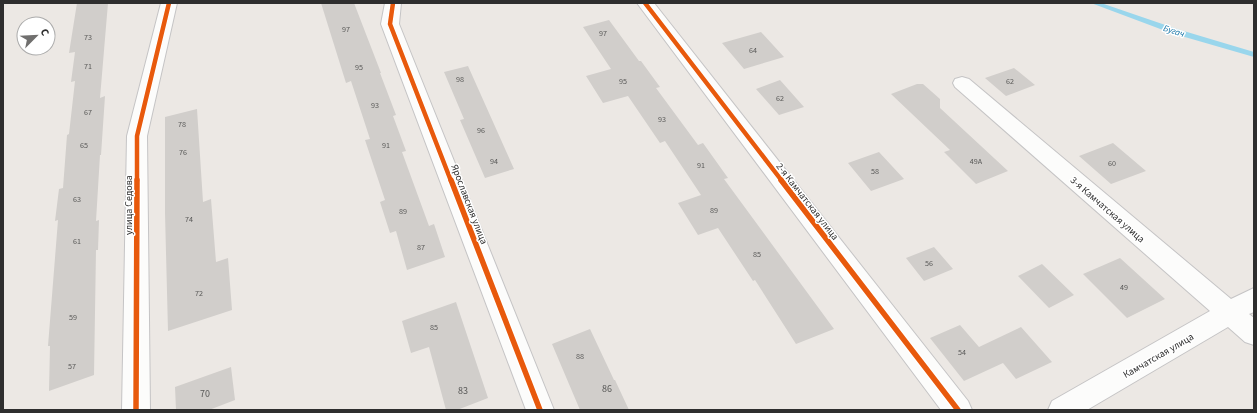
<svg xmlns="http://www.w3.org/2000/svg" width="1257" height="413" font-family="'Source Sans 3',sans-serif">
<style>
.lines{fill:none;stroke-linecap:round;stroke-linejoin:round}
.stream{fill:#99d6ec;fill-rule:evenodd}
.building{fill:#d1cecb}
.minor-casing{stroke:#c5c4c5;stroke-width:2}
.minor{fill:#fcfcfb;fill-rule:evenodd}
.cycleway-far1-casing{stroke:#fff;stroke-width:6}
.cycleway-casing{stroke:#fff;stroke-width:8}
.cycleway-far1{stroke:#e8590c;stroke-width:4.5}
.cycleway{stroke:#e8590c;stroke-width:5.5}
.labels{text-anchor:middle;stroke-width:3;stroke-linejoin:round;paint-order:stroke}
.number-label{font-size:8px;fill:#585857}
.far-water-label{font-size:9px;font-style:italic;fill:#0d6fa3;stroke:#fff}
.street-label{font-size:10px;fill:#2e2e2e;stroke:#fff}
.near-number-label{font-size:10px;fill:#585857}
</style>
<rect width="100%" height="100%" fill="#ece8e4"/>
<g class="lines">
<path class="stream" d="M1091 3H1101L1177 29 1254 52V57L1171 33Z"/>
</g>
<path class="building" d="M77 3H108L100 98 105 96 101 155H100L96 221 99 220 98 250H96L94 375 49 391 50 346H48L58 220 55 221 59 189 63 188 67 135 69 134 75 81 71 82 75 52 69 53Z
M321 3H354L381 73H380L396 115 393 116 406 151 402 152 429 226 434 224 445 257 407 270 396 231 390 233 380 202 385 200 365 140 370 139 351 81 346 83Z
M609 20 639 61H641L660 87 656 88 698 145 703 143 728 178 724 179 834 329 796 344 755 280 753 281 718 228 698 235 678 203 701 195 665 141 660 143 628 96 603 103 586 76 611 69 583 27Z
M761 32 784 57 744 69 722 43Z
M468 66 514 169 485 178 460 120 464 119 444 72Z
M1014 68 1035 85 1006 96 985 78Z
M780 80 804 107 779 115 756 89Z
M917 84H923L940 99V108L1008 171 976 184 944 152 950 150 891 94Z
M197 109 203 202 211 199 216 262 228 258 232 310 168 331 165 213V117Z
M1113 143 1146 171 1111 184 1079 156Z
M879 152 904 179 871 191 848 163Z
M934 247 953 269 924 281 906 258Z
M1120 258 1165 299 1127 318 1083 274Z
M1042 264 1074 295 1049 308 1018 276Z
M456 302 488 398 457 410H446L429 347 411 353 402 321Z
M960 325 979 347 1021 327 1052 362 1016 379 1003 363 964 381 930 338Z
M590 329 614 380H615L629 410H580L552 344Z
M231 367 235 400 209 410H176L175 387Z"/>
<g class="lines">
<g class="minor-casing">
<path id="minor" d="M161 3H177L147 136 150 410H122L127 136Z
M385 3H401L399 24 554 410H526L381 24Z
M637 3H654L968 401 972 410H941Z
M962 77 969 79 1231 299 1254 288V312L1249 314 1254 318V345L1245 342 1228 327 1087 410H1048L1052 401 1210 311 955 87 953 83 955 79Z"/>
</g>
<use href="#minor" class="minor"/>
<g class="cycleway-far1-casing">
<path id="cycleway-far1" d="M393 3 390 24 451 181
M645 3 782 181
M137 181V136L169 3"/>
</g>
<g class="cycleway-casing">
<path id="cycleway" d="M451 180 540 410
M781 180 958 410
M136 410 137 180"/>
</g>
<use href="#cycleway-far1" class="cycleway-far1"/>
<use href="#cycleway" class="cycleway"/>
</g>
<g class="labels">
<g class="number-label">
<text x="346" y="32">97</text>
<text x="603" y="36">97</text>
<text x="88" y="40">73</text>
<text x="753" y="53">64</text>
<text x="88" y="69">71</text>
<text x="359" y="70">95</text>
<text x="460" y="82">98</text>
<text x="623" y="84">95</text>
<text x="1010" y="84">62</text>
<text x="780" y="101">62</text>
<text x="375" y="108">93</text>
<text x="88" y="115">67</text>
<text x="662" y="122">93</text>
<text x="182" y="127">78</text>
<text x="481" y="133">96</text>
<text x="84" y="148">65</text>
<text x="386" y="148">91</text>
<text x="183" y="155">76</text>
<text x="494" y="164">94</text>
<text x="976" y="164">49А</text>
<text x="1112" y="166">60</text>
<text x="701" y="168">91</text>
<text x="875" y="174">58</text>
<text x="77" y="202">63</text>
<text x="714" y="213">89</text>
<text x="403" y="214">89</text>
<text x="189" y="222">74</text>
<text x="77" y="244">61</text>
<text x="421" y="250">87</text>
<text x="757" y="257">85</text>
<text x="929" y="266">56</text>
<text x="1124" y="290">49</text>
<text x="199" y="296">72</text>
<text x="73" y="320">59</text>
<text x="434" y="330">85</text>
<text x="962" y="355">54</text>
<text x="580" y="359">88</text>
<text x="72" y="369">57</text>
</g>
<g class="far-water-label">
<text transform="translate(1174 31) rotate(18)" y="3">Бугач</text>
</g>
<g class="street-label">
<text transform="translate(808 201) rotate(52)" y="4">2-я Камчатская улица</text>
<text transform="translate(470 204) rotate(69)" y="4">Ярославская улица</text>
<text transform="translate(128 205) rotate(-90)" y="4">улица Седова</text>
<text transform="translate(1108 209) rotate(41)" y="4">3-я Камчатская улица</text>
<text transform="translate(1158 355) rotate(-30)" y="4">Камчатская улица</text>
</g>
<g class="near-number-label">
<text x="607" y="392">86</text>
<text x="463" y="394">83</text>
<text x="205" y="397">70</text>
</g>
</g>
<rect width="1257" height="413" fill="none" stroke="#2e2e2e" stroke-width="8"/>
<g transform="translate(36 36) rotate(66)"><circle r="19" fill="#ffffff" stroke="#ababab"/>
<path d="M0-3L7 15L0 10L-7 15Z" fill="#706f6e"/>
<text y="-6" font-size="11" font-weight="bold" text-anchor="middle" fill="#2e2e2e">С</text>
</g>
</svg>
